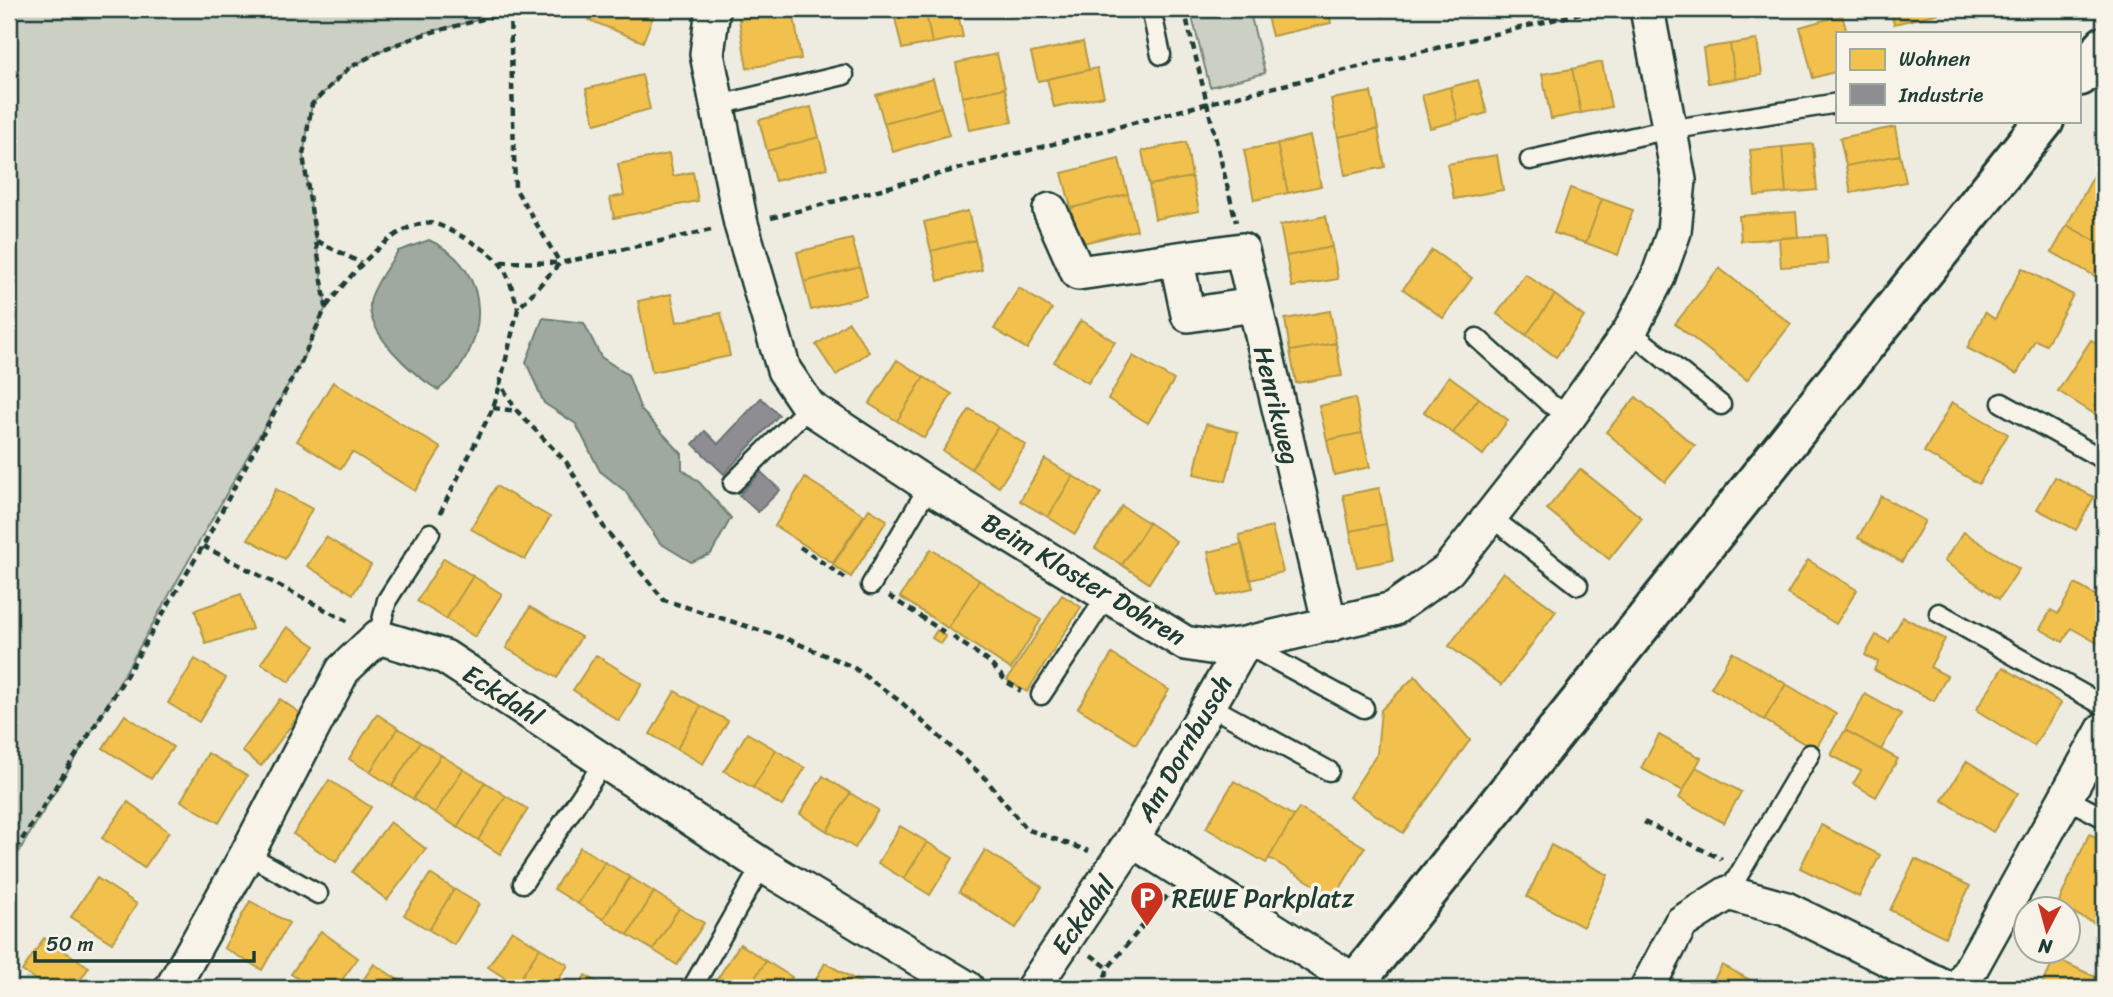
<svg xmlns="http://www.w3.org/2000/svg" width="2113" height="997" font-family="Sriracha,sans-serif">
<style>
.green{fill:#cccfc4;stroke:#76867c;stroke-width:2}
.water{fill:#9fa99f;stroke:#6c7e74;stroke-width:2}
.homes{fill:#f2c14e;stroke:#b39946;stroke-width:2}
.industry{fill:#8d8d92;stroke:#6c7576;stroke-width:2}
.lines{fill:none;stroke-linecap:round;stroke-linejoin:round}
.lane-casing{stroke:#1f3d34;stroke-width:23}
.street-casing{stroke:#1f3d34;stroke-width:38}
.secondary-casing{stroke:#1f3d34;stroke-width:44}
.path{stroke:#1f3d34;stroke-width:4.5;stroke-dasharray:7 5;stroke-linecap:butt}
.lane{stroke:#f7f3e8;stroke-width:18}
.street{stroke:#f7f3e8;stroke-width:33}
.secondary{stroke:#f7f3e8;stroke-width:38}
.labels{text-anchor:middle;stroke-width:7;stroke-linejoin:round;paint-order:stroke}
.street-label{font-size:26px;fill:#1f3d34;stroke:#f7f3e8}
.poi-label{font-size:26px;fill:#1f3d34;stroke:#f7f3e8;text-anchor:start}
</style>
<rect width="100%" height="100%" fill="#eeece1"/>
<filter id="ink" filterUnits="userSpaceOnUse"><feTurbulence type="fractalNoise" baseFrequency=".0143" numOctaves="2"/><feDisplacementMap in="SourceGraphic" scale="14" xChannelSelector="R" yChannelSelector="G"/><feConvolveMatrix kernelMatrix="1 2 1 2 8 2 1 2 1" color-interpolation-filters="sRGB"/></filter>
<g filter="url(#ink)">
<path class="green" d="M9 9H512L510 12 425 33 384 49 349 68 312 104 303 155 326 307 301 362 96 724 9 868Z
M1190 9H1249L1265 73 1210 87Z"/>
<path class="water" d="M429 240C496 270 490 350 438 390 414 375 362 331 371 298 376 282 389 265 398 251Z
M543 318 584 323 601 357 628 375 641 410 682 454V469L699 482 731 518 711 554 691 562 660 543 625 491 600 471 576 424 544 403 526 362Z"/>
<path class="homes" d="M593 9H656L643 42 589 20Z
M893 9H925L932 43 902 49Z
M925 9H957L963 37 932 43Z
M1265 9H1328L1331 23 1272 36Z
M1380 9H1409L1382 16Z
M1890 9H1947L1948 11 1894 24Z
M793 10 801 59 747 68 739 19Z
M1842 15 1847 33H1838V71L1813 78 1800 27Z
M1757 40 1762 75 1735 79 1730 44Z
M1083 42 1089 70 1038 81 1031 53Z
M1730 44 1735 79 1708 83 1703 48Z
M997 54 1005 88 962 97 956 63Z
M1602 62 1611 107 1581 113 1572 69Z
M1097 68 1104 96 1054 107 1047 79Z
M1572 69 1581 113 1551 119 1542 74Z
M642 75 650 109 595 124 586 89Z
M933 79 941 107 884 123 876 95Z
M1478 80 1487 113 1458 121 1450 87Z
M1450 87 1458 121 1430 128 1422 95Z
M1005 88 1012 122 969 130 962 97Z
M1371 92 1378 129 1338 137 1331 99Z
M811 107 819 137 767 151 759 120Z
M941 107 949 135 893 152 884 123Z
M1895 127 1900 155 1846 166 1840 138Z
M1378 129 1385 167 1345 175 1338 137Z
M1310 136 1321 186 1288 193 1277 144Z
M819 137 827 168 775 181 767 151Z
M1186 142 1192 177 1149 185 1142 151Z
M1277 144 1288 193 1254 200 1244 150Z
M1813 144 1817 190 1786 193 1782 147Z
M1782 147 1786 193 1755 196 1750 150Z
M669 154 673 176 693 172 698 201 614 218 610 198 624 195 618 164Z
M1497 155 1503 190 1454 199 1447 164Z
M1900 155 1906 182 1851 193 1846 166Z
M2104 157V246L2067 225Z
M1119 159 1128 194 1071 208 1062 173Z
M1192 177 1199 211 1155 219 1149 185Z
M1570 188 1602 199 1586 243 1554 233Z
M1128 194 1137 230 1079 244 1071 208Z
M1602 199 1633 210 1618 255 1586 243Z
M968 211 975 240 931 251 924 222Z
M1796 212 1798 237 1741 241 1739 216Z
M1326 216 1332 247 1286 256 1280 225Z
M2067 225 2104 246V281L2052 252Z
M1826 235 1828 264 1781 267 1779 238Z
M852 239 860 267 804 282 797 252Z
M975 240 982 270 938 281 931 251Z
M1332 247 1338 279 1292 287 1286 256Z
M1432 250 1472 278 1443 318 1403 289Z
M860 267 867 296 811 310 804 282Z
M1719 268 1791 324 1747 380 1675 324Z
M2022 268 2073 295 2046 345 2035 340 2017 374 1967 348 1985 313 1995 319Z
M1525 274 1555 295 1526 335 1497 314Z
M1019 288 1052 309 1027 349 994 329Z
M671 294 677 322 721 313 730 356 652 372 638 301Z
M1555 295 1584 317 1556 357 1526 335Z
M1330 311 1336 343 1290 351 1285 319Z
M1081 320 1115 342 1088 383 1054 362Z
M849 322 869 352 836 375 816 345Z
M2091 340 2104 349V420L2058 391Z
M1336 343 1342 376 1296 383 1290 351Z
M1133 356 1174 380 1148 423 1108 399Z
M897 360 924 377 897 421 869 404Z
M1449 376 1479 398 1453 433 1424 412Z
M924 377 952 394 924 438 897 421Z
M333 382 441 448 415 491 352 452 341 469 297 441Z
M1636 397 1695 446 1665 482 1606 432Z
M1355 398 1362 433 1327 440 1319 406Z
M1479 398 1508 420 1483 455 1453 433Z
M1952 402 2008 434 1979 484 1924 452Z
M970 409 998 427 971 469 943 451Z
M1206 424 1238 432 1226 481 1194 474Z
M998 427 1026 445 999 487 971 469Z
M1362 433 1370 467 1334 475 1327 440Z
M1045 459 1073 476 1048 517 1020 501Z
M1580 469 1642 518 1609 559 1547 509Z
M1073 476 1101 493 1075 534 1048 517Z
M2055 477 2094 497 2076 530 2037 509Z
M805 478 864 515 833 563 775 526Z
M496 486 550 517 525 560 471 529Z
M1379 488 1386 524 1350 531 1343 495Z
M276 489 312 509 285 559 248 539Z
M1881 496 1925 521 1902 562 1858 538Z
M1122 506 1149 523 1122 565 1095 548Z
M869 509 887 520 851 577 833 565Z
M1149 523 1176 541 1149 583 1122 565Z
M1386 524 1393 560 1357 567 1350 531Z
M1272 527 1283 572 1250 580 1239 535Z
M1964 532 2019 569 1999 599 1944 561Z
M326 537 371 565 353 594 307 566Z
M1242 544 1253 588 1218 596 1208 552Z
M931 549 979 580 948 628 900 597Z
M444 558 473 576 446 619 417 601Z
M1808 560 1857 590 1836 624 1787 594Z
M1503 572 1556 611 1502 685 1449 646Z
M473 576 502 594 475 637 446 619Z
M979 580 1041 620 1011 669 948 628Z
M2075 584 2104 600V635L2099 644 2071 628 2063 642 2040 629 2051 610 2058 614Z
M241 594 252 629 206 644 195 610Z
M1062 595 1081 607 1027 692 1007 680Z
M530 607 581 637 557 678 506 648Z
M1903 617 1945 639 1930 667 1947 676 1934 701 1874 670 1878 662 1865 655 1876 635 1889 642Z
M287 627 315 646 289 682 261 663Z
M937 630 946 637 941 644 932 638Z
M1732 652 1786 684 1764 720 1711 688Z
M1112 654 1169 690 1136 744 1078 708Z
M596 655 642 684 619 721 573 690Z
M195 659 226 678 199 722 168 703Z
M2003 667 2061 703 2034 746 1976 710Z
M1415 676 1470 740 1403 833 1349 797 1377 754 1381 710Z
M1786 684 1836 714 1815 750 1764 720Z
M675 691 701 706 677 749 650 734Z
M1865 694 1901 714 1881 750 1845 730Z
M280 699 300 713 261 766 242 751Z
M701 706 728 721 703 764 677 749Z
M377 714 398 728 370 772 349 759Z
M125 715 173 747 151 779 103 748Z
M398 728 420 742 392 786 370 772Z
M1845 730 1898 759 1876 797 1853 784 1861 771 1831 755Z
M747 733 776 750 753 788 724 771Z
M1659 735 1701 758 1683 791 1641 768Z
M420 742 441 755 413 799 392 786Z
M776 750 805 768 782 806 753 788Z
M208 753 247 776 219 823 181 801Z
M441 755 463 769 435 813 413 799Z
M1967 761 2018 793 1993 832 1942 800Z
M1696 767 1741 792 1724 823 1679 798Z
M463 769 485 782 457 827 435 813Z
M823 776 850 793 827 831 800 814Z
M329 780 371 807 336 862 293 834Z
M1234 781 1294 816 1266 863 1206 828Z
M485 782 506 796 478 840 457 827Z
M850 793 878 810 855 848 827 831Z
M506 796 528 809 500 854 478 840Z
M128 802 169 832 144 868 102 838Z
M1299 808 1365 847 1335 897 1269 858Z
M390 822 426 849 387 900 352 872Z
M1821 825 1880 855 1859 897 1800 868Z
M900 826 927 842 904 879 878 863Z
M2089 834 2104 840V927L2057 906Z
M927 842 953 858 930 895 904 879Z
M1551 845 1608 875 1583 927 1527 897Z
M580 847 605 862 578 904 554 889Z
M985 850 1042 887 1016 928 959 892Z
M1915 859 1970 886 1945 937 1890 910Z
M605 862 630 877 603 919 578 904Z
M430 874 454 889 429 930 404 915Z
M630 877 654 892 628 935 603 919Z
M97 878 137 904 112 943 71 917Z
M454 889 479 904 454 945 429 930Z
M654 892 679 908 653 950 628 935Z
M250 901 289 923 262 970 224 948Z
M679 908 704 923 677 965 653 950Z
M512 930 540 948 516 985 488 967Z
M321 931 358 958 336 988H312L291 974Z
M44 938 89 967 75 988H48L22 971Z
M740 944 766 961 748 988H729L716 981Z
M540 948 568 965 553 988H521L516 985Z
M2055 958 2104 981V988H2041Z
M766 961 792 977 785 988H748Z
M825 963 845 974 870 988H811Z
M374 964 403 983 400 988H358Z
M1722 965 1765 988H1709Z
M585 975 608 988H578Z
M1508 979 1524 988H1503Z"/>
<path class="industry" d="M761 398 779 415 724 474 693 444 705 431 718 444Z
M761 472 780 490 758 512 739 495Z"/>
<g class="lines">
<g class="lane-casing">
<path id="lane" d="M1151 9 1161 55
M715 106 844 75
M1530 160 1656 132 1838 103
M1630 331 1721 405
M1477 338 1550 404 1570 415
M2002 403 2104 460
M733 483 809 407
M1491 517 1578 585
M871 585 929 486
M1939 613 2104 706
M378 637 387 600 430 533
M1247 645 1364 708
M1041 695 1107 596
M1208 705 1329 771
M2066 798 2104 818
M247 854 318 894
M523 883 604 762
M1728 893 1810 754
M692 988 762 865"/>
</g>
<g class="street-casing">
<path id="street" d="M713 9 707 54 741 224 784 370 809 407 929 486 1185 643 1216 648 1244 644 1393 609 1448 570 1570 415 1630 331 1658 277 1674 232 1679 180 1647 9
M1050 210 1078 273 1242 250 1330 625
M1177 262 1188 315 1253 305
M1244 644 1132 840 1356 982
M172 988 247 854 343 670 378 637 445 657 762 865 967 988
M1033 988 1132 840
M1647 988 1681 923 1728 893 1786 909 1947 988
M1960 988 2104 729"/>
</g>
<g class="secondary-casing">
<path id="secondary" d="M2080 76 2104 46
M1351 988 2044 121"/>
</g>
<path class="path" d="M1184 9 1236 222
M510 12 515 188 560 263
M771 218 1209 103 1598 9
M711 230 560 263 518 309 500 384 517 411 567 463 605 529 664 600 787 639 853 667 901 702 985 778 1026 829 1089 851
M317 241 361 263
M501 262 559 263
M327 306C346 280 394 221 430 223 441 224 455 233 465 238 505 261 505 265 518 308
M493 408 517 411
M440 513 493 408 500 385
M203 546 351 623
M800 547 849 581
M889 596 944 632
M953 637 988 661 1007 682 1021 691
M1644 822 1722 859
M9 860 120 686 203 546 301 362 326 307 303 155 312 104 349 68 384 49 425 34 510 12 512 9
M1091 955 1108 968 1167 896
M1101 988 1108 968"/>
<use href="#lane" class="lane"/>
<use href="#street" class="street"/>
<use href="#secondary" class="secondary"/>
</g>
</g>
<defs>
<g id="parking-pin" transform="scale(1.75)"><path d="M0 17L-7.5 6A9.5 9.5 0 1 1 7.5 6Z" fill="#c8321e" stroke="#f7f3e8"/><path d="M-3.5-5.5H1a3.5 3.5 0 0 1 0 7H-1V5.5H-3.5ZM-1-3.4V-.6H.8a1.4 1.4 0 0 0 0-2.8Z" fill="#fff"/></g>
</defs>
<g fill-rule="evenodd">
<use href="#parking-pin" x="1147" y="898"/>
</g>
<g class="labels">
<g class="street-label">
<text transform="translate(1277 405) rotate(76)" y="9">Henrikweg</text>
<text transform="translate(1084 579) rotate(31)" y="9">Beim Kloster Dohren</text>
<text transform="translate(503 695) rotate(33)" y="9">Eckdahl</text>
<text transform="translate(1184 748) rotate(-60)" y="9">Am Dornbusch</text>
<text transform="translate(1083 915) rotate(-55)" y="9">Eckdahl</text>
</g>
<g class="poi-label">
<text x="1172" y="907">REWE Parkplatz</text>
</g>
</g>
<rect width="2113" height="997" fill="none" stroke="#f7f3e8" stroke-width="35"/>
<rect x="18" y="18" width="2078" height="962" fill="none" stroke="#1f3d34" stroke-width="2.5" filter="url(#ink)"/>
<rect x="1836" y="32" width="245" height="91" fill="#f7f3e8" stroke="#a1aaa0" stroke-width="2"/>
<rect x="1850" y="49" width="35" height="21" fill="#f2c14e" stroke="#a1aaa0" stroke-width="2"/>
<text x="1899" y="66" font-size="21" fill="#1f3d34">Wohnen</text>
<rect x="1850" y="84" width="35" height="21" fill="#8d8d92" stroke="#a1aaa0" stroke-width="2"/>
<text x="1899" y="102" font-size="21" fill="#1f3d34">Industrie</text>
<g transform="translate(2047 930) rotate(186)"><circle r="33" fill="#f7f3e8" stroke="#a1aaa0" stroke-width="2"/>
<path d="M0-5L12 26L0 18L-12 26Z" fill="#c8321e"/>
<text y="-10" font-size="19" font-weight="bold" text-anchor="middle" fill="#1f3d34">N</text>
</g>
<path d="M35 951v10h219v-10" fill="none" stroke="#1f3d34" stroke-width="3.5"/>
<text x="46" y="951" font-size="21" fill="#1f3d34" stroke="#f7f3e8" stroke-width="5" paint-order="stroke">50 m</text>
</svg>
